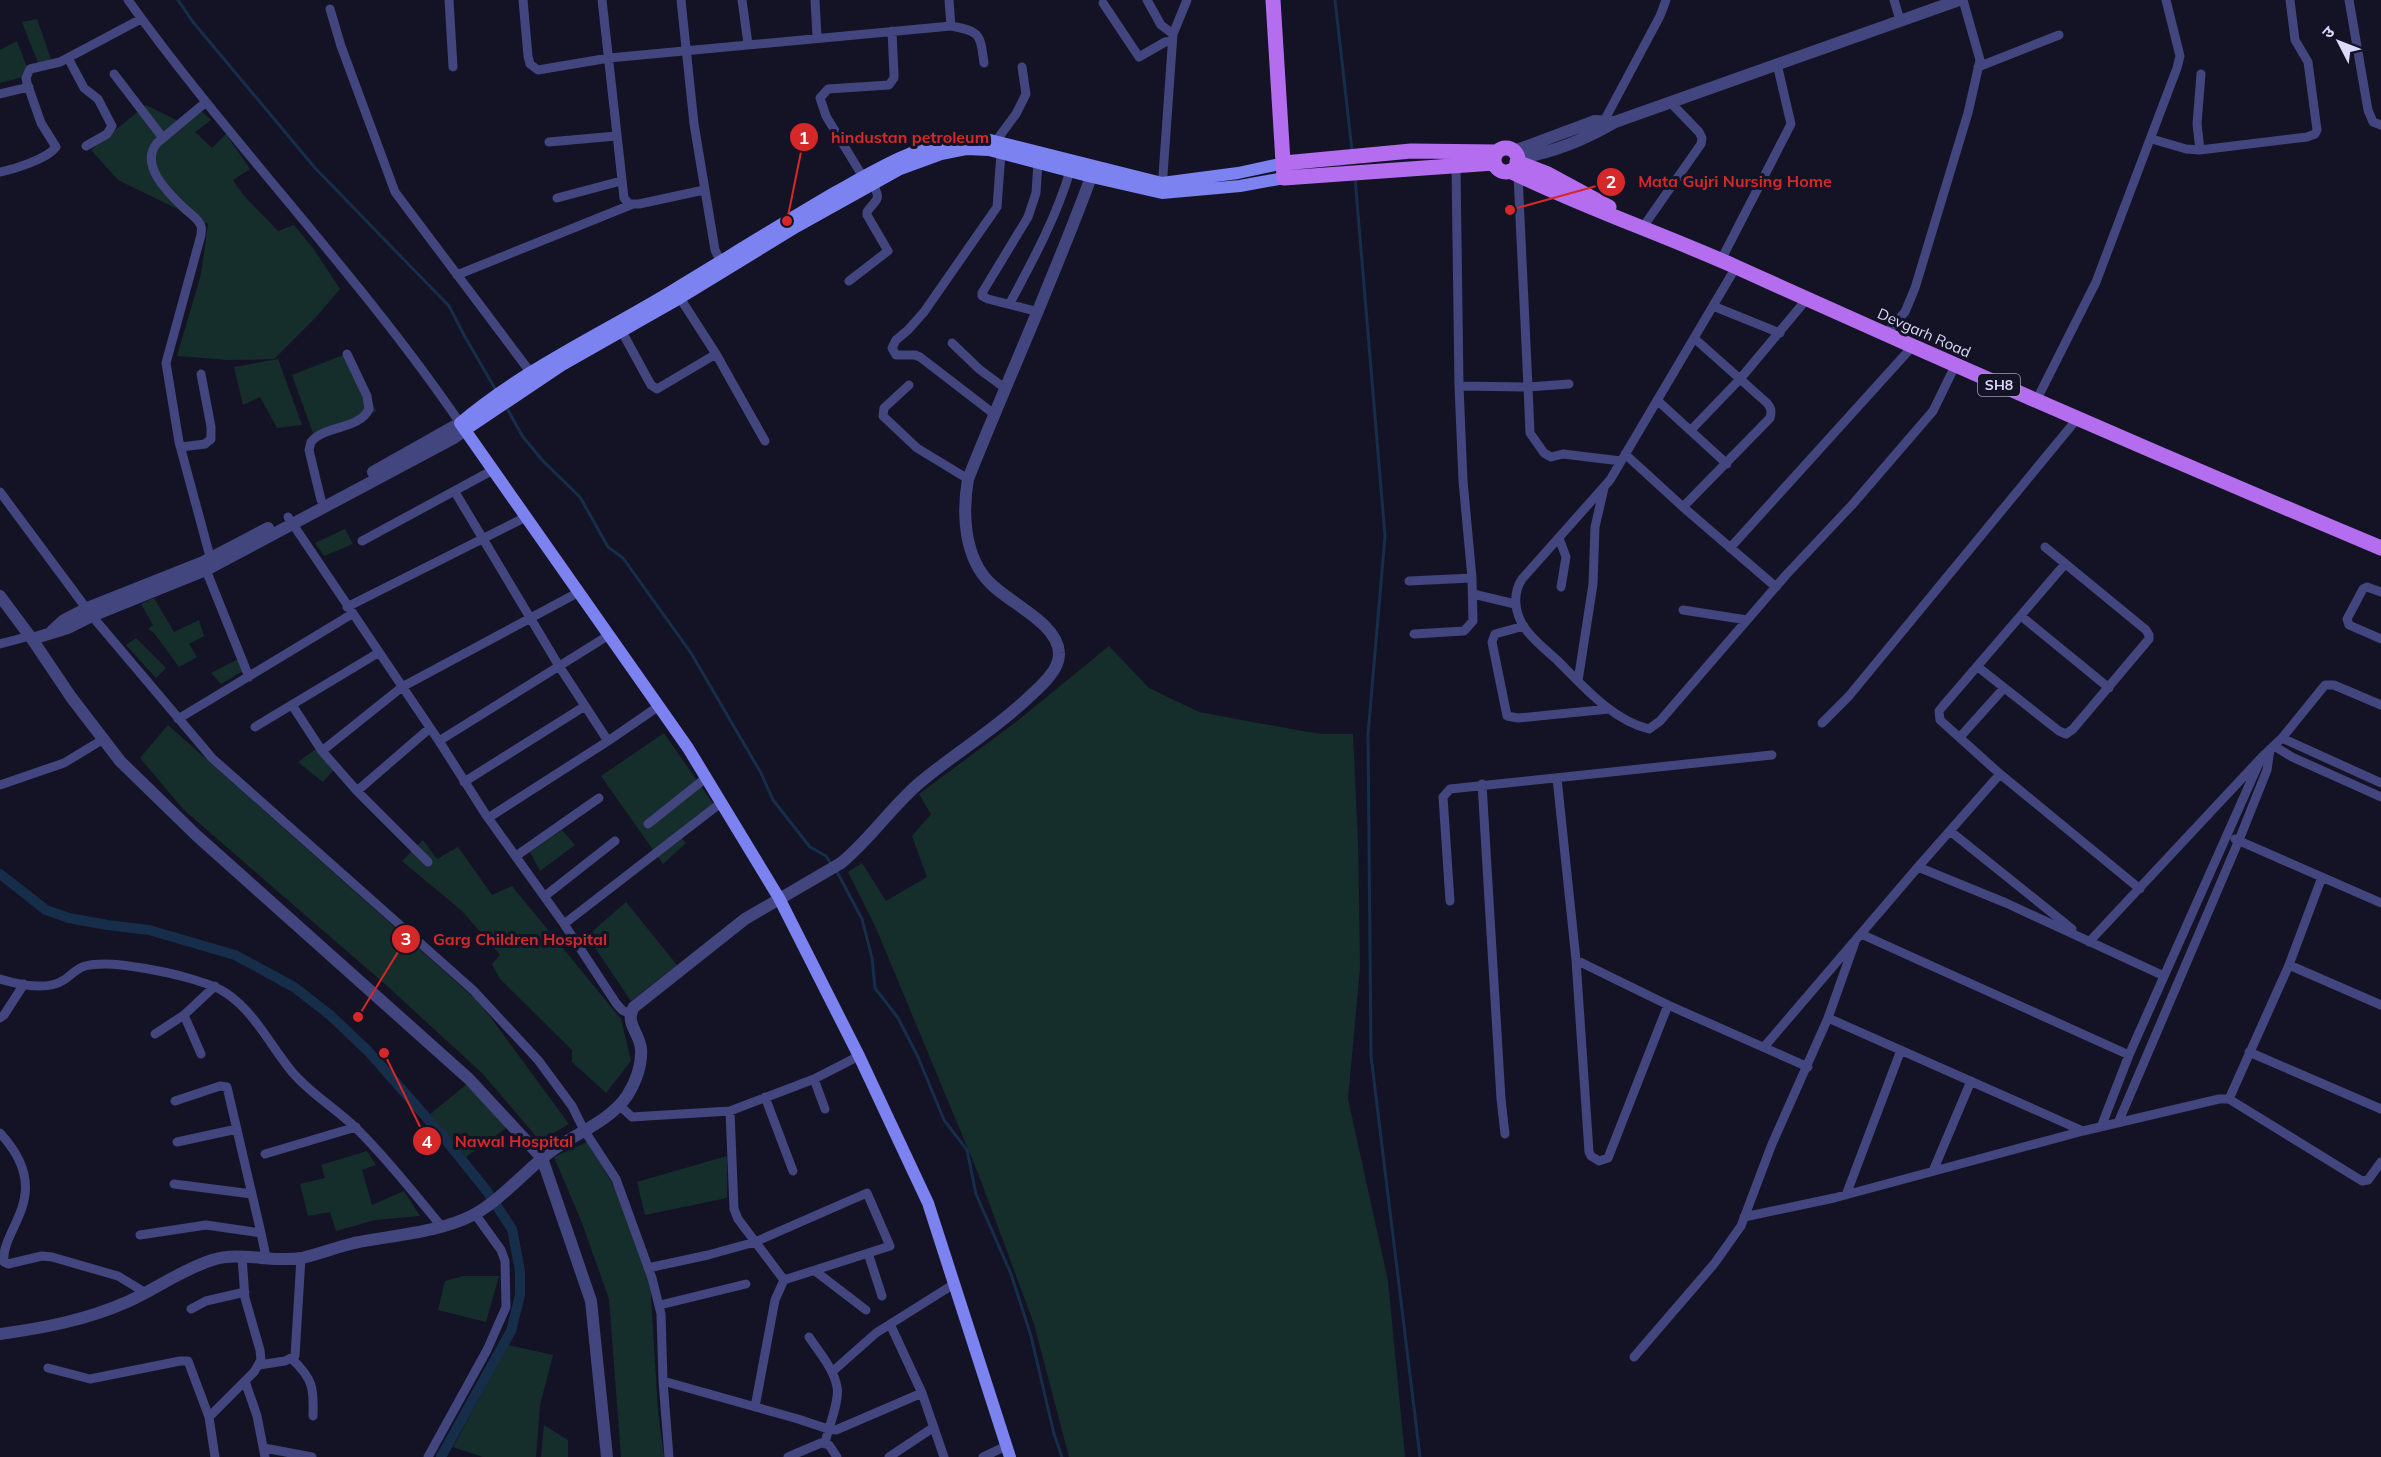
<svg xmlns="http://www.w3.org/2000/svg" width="2381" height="1457" font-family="Mulish,'Noto Sans Devanagari',sans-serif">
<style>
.green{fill:#162e2b}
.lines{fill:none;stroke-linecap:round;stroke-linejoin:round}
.stream{stroke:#162e4a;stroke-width:3}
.canal{stroke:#162e4a;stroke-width:10}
.minor{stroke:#42457e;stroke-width:9}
.tertiary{stroke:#42457e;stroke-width:12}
.secondary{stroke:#7c82f0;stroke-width:12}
.primary{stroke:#b36dee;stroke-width:15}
.labels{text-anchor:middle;stroke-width:6;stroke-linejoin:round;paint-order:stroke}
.shield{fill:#141225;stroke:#9f9ebb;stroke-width:1.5}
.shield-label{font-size:14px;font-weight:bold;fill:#dbdafb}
.street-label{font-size:15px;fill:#dbdafb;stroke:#141225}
.leader{fill:none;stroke:#d62828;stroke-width:2}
.callout-dot{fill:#d62828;stroke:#141225;stroke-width:2}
.mark-label{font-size:18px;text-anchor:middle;font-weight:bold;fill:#fff}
.callout-label{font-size:16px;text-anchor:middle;font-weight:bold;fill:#d62828;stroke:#141225;stroke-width:6;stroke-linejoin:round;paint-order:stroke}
</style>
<rect width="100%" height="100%" fill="#141225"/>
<path class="green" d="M37 19 51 59 38 63 22 22Z
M17 41 30 75 0 83V50Z
M146 105 180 122 199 109 211 120 195 132 212 148 226 134 250 169 233 180C244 199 263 214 278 231L294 225 313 248 340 289 316 317 274 359 228 360 177 356 201 274 208 224 118 180 91 150Z
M351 352 376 411 314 436 292 375Z
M278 359 302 425 277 428 260 397 243 405 234 367Z
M345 529 353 544 324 556 315 543Z
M154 598 174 632 199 620 204 636 189 644 197 657 179 667 154 633 148 629 153 625 141 604Z
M136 638 166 668 156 678 126 645Z
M1109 646 1149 688 1199 712 1302 731 1323 734H1353L1358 841 1360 968 1348 1099 1388 1281 1405 1457H1069L1034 1324 978 1173 876 928 848 872 862 863 886 901 927 877 912 836 931 814 919 794 1016 722Z
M238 659 243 671 221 684 211 673Z
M168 725 480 1003 569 1124 540 1141 482 1073 386 985 184 810 140 758Z
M664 733 714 805 678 835 686 843 663 864 601 776Z
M320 746 338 765 323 782 298 762Z
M562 830 575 845 540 871 530 852Z
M423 840 437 859 458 847 492 895 512 886 621 1019 631 1061 606 1093 572 1062V1050L500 979 492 964 500 955 462 911 402 861Z
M626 902 677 965 631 1001 587 936Z
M472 1080 509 1126 466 1157 430 1114Z
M587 1142 616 1189 650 1280 658 1412 664 1457H621L609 1299 582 1223 554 1157Z
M367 1151 376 1165 362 1170 372 1205 404 1191 420 1216 375 1220 336 1231 330 1212 308 1216 300 1184 325 1178 321 1165Z
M727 1156V1198L645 1215 637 1182Z
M463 1276H499L486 1322 438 1310 445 1281Z
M508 1345 553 1355 540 1405 536 1457H483L453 1447Z
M544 1425 568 1440V1457H541Z"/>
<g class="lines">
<path class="stream" d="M178 0 193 22 316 169 449 306 464 335 497 392
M1335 0 1352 150
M1355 178 1385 536 1368 734 1371 1056 1420 1457
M505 405 523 437 543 461 580 497 608 547 623 558 691 653 761 773 773 800 810 847 826 856 832 865
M836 870 862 919 872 958 875 988 898 1018 918 1057 944 1120 967 1150 976 1194 1011 1274 1031 1336 1054 1434 1062 1457"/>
<path class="canal" d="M0 874 46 910 69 918 107 925 149 930 235 955 294 987 330 1015 368 1051 441 1134 486 1190 512 1229 520 1271V1295L511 1331 441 1457"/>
<path class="minor" d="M128 0C232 145 359 275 460 423
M449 0 453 67
M523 0 528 56 530 64 538 70 609 58 951 26C981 31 980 35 984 63
M602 0 624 198 629 204H639L704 190
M681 0 694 124 715 250 723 267
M742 0 748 44
M815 0 817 37
M949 0 951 26
M1147 0 1161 25 1173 34
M1894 0 1900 20
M2349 0 2368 110 2373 122 2381 125
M1103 3 1139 57 1165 42 1172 41
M330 9 341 46 395 192 531 373
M68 58 84 88 98 99 112 126 107 134 86 146
M1978 67 2059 35
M114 74 163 138
M0 94 29 87
M206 102 157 143C139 165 168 193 185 209 190 214 198 218 201 226 202 229 201 232 201 235L166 363 179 442 212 564
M1604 121 1660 16 1666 0
M2152 139 2186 149 2200 150 2307 137 2315 134 2317 130 2308 62 2295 40 2290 0
M996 141 1016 114 1026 94 1022 67
M549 142 616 136
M2200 150 2197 124 2201 74
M1038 162 1036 193 1028 217 982 293V296L988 299 1039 312
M0 172C15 169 47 159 56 147L41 123 27 83 26 78 30 69 60 62 141 19
M863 177 826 116 820 98 828 89 889 85 894 78V74L892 31
M1162 189 1173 34 1187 0
M557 198 621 181
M1643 227 1701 144 1702 138 1699 132 1670 102
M1721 260 1791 124 1777 64
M1736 267 1610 480 1522 579C1512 594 1515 613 1524 627 1533 640 1546 650 1557 660 1583 686 1612 720 1649 729L1660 721 1786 575 1852 505 1933 411 1955 366
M457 275 633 204
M849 281 888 251 867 215V212C876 198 882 202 873 184
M680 298 716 354 765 441
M1010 303C1033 260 1056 218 1070 171
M1713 306 1780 333
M621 330 651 385 657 389 716 354
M1885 335 1905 312 1915 288 1968 113 1980 60 1963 0
M952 343 979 369 1006 389
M1569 384 1528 387 1530 433 1544 453 1551 457 1563 454 1621 461
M909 385 884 408 883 416 917 448 968 479
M1459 386 1528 387 1518 175
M1657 400 1727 464
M2036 401 2096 282 2177 68 2180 56 2166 0
M994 414 920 357 915 355H896L892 348 896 340 908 330 924 312 997 207 1001 153
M1691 430 1740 379 1806 300
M181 447 205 444 211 439V427L201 374
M1625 454 1683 507 1776 587
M0 492 92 616 212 758 473 990 538 1060 572 1106 584 1130 616 1179 652 1278 661 1314 663 1381 669 1457
M455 492 559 666 608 741
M321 500 309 450 311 442C325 425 359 430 369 409L367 396 347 354
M1683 507 1770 418C1772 411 1771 408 1767 403L1694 338
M288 517 439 741 486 815 564 924 616 1003 622 1010 630 1014
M1559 538 1566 557 1561 587
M362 541 493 470
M1730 548 1912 347
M2065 564 1943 706 1939 711 1940 720 2000 774 2140 889
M206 570 249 677
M1409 581 1472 578
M2381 592 2367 587 2363 589 2347 619 2349 625 2381 639
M1473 594 1515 604
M347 607 526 517
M1683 610 1747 620
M2021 616 2109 688
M1524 626 1495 634 1492 642 1507 716 1518 718 1609 709
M1414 634 1464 631 1473 621 1472 578 1463 481 1459 386 1456 166
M0 644 30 636
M1978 667 2059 731 2066 734 2073 729 2149 639V635L2146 630 2045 547
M1578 681 1593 584 1595 527 1604 488
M292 705 322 751 357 791 428 862
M178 719 352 614
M1822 723 1849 696 2077 419
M255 727 378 653
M1960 737 2004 688
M2282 738 2381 783
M439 741 609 635
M2274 746 2292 757 2381 797
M322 751 402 687 579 592
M1557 778 1576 960 1589 1152 1591 1156 1599 1161 1608 1158 1668 1005
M464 782 585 706
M1482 784 1501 1099 1505 1134
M0 785 64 763 102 740
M357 791 430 728
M488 818 608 741 659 706
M648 824 707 777
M1950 831 2072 929
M2235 839 2381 903
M516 856 599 798
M1918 867 2006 903 2164 976
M545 896 615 841
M1450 901 1443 797 1450 789 1772 755
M564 924 722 802
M1861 934 2129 1055
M2089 942 2262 757 2282 738 2325 685H2334L2381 705
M1576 960 1668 1005 1808 1067
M2289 965 2381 1005
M0 979C17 984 46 991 62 981 70 977 75 969 85 966 104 961 129 966 148 969 167 972 210 982 226 993 255 1012 271 1047 293 1073 312 1095 337 1109 358 1130 388 1160 414 1193 441 1226
M184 1015 201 1054
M0 1018 4 1015 24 984
M1828 1018 2083 1131
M155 1034 184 1015 215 986
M1764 1047 1918 867 2000 774
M2249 1052 2381 1109
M814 1079 825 1109
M765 1097 793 1171
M2229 1099 2289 965 2322 877
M175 1101 220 1086 227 1087 261 1233
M619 1105 632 1117 730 1111 814 1079 859 1056
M730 1111 734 1209 738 1219 784 1280
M2118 1123 2239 840 2267 770 2270 749
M2101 1127 2129 1055 2259 763
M0 1133C57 1195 0 1228 4 1262L8 1264 42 1256 52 1257 118 1276 146 1293
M177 1142 237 1129
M265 1154 356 1127
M1933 1171 1971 1081
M174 1184 252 1194
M1846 1195 1901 1050
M1744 1217 1834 1198 2083 1131 2219 1099H2229L2362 1181 2368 1180 2381 1162
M140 1235 206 1225 261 1233 266 1257
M868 1253 882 1296
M648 1268 708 1255 755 1242 867 1193 890 1246 784 1280 775 1300 755 1407
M815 1271 866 1310
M660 1305 746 1284
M191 1309 206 1301 245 1292
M890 1324 922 1393 944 1457
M809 1337C819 1352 834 1369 837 1387 840 1401 828 1428 825 1443
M1634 1357 1714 1264 1741 1226 1772 1144 1828 1018 1855 942
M292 1359C313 1379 314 1388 313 1416
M259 1365 285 1361 295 1356 301 1258
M48 1368 90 1379 180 1361H188L209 1417 215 1457
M832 1372 876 1333 954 1284
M245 1381 257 1416 265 1457
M663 1381 798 1419 828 1429 836 1430 922 1393
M209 1417 254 1372 261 1360 260 1350 245 1298 242 1257
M264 1448 312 1457
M428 1457 487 1350 506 1307 505 1261 501 1250 475 1214
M788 1457 821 1443 829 1445 837 1457
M889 1457 934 1427
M983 1457 1006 1446"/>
<path class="tertiary" d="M1514 151 1595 121 1613 122
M1518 158C1553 153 1584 140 1615 122L1959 0
M373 472 460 423
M0 596 32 639 71 697 120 761 196 835 469 1079 542 1158 591 1301 607 1457
M52 631 64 620 87 608 203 562 268 528
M32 639 68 628 92 616 206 570 454 438 465 430
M0 1334C44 1328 86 1320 127 1302 156 1289 181 1270 212 1260 241 1251 272 1263 302 1258 320 1254 337 1247 354 1243 393 1235 438 1233 473 1215 501 1200 525 1171 550 1152 574 1134 609 1122 627 1096 635 1083 642 1065 641 1049 640 1033 624 1023 634 1007L745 919 841 863C869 840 890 809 917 785 953 754 995 730 1029 697 1040 687 1060 670 1059 653 1058 623 1009 603 990 583 964 557 962 514 968 479 1009 376 1056 274 1094 169"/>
<path class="secondary" d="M465 430 562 365 680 298 796 227 900 169 941 154 966 149 989 150 1092 177 1162 193 1240 186 1284 178
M1010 1457 928 1203 859 1056 779 898 688 748 460 423C525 368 603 333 675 289 728 257 781 224 834 193 872 172 911 148 954 140 966 138 978 139 990 140L1162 183 1238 173 1284 163"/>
<path class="primary" d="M1273 0 1284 178 1494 163
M1494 160a12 12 0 1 1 24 0a12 12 0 1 1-24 0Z
M1517 162 1548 174 1609 207
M1284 163 1411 151 1497 152
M1510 171C1583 207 1660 233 1734 266 1948 363 2164 457 2381 548"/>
</g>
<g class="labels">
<rect class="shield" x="1978" y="374" width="42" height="22" rx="4.5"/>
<g class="shield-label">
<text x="1999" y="390">SH8</text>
</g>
<g class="street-label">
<text transform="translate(1924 333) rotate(24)" y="5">Devgarh Road</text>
</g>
</g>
<path class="leader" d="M787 221L804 137M1510 210L1611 182M358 1017L406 939M384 1053L427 1141"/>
<g class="callout-dot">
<circle cx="787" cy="221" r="6"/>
<circle cx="1510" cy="210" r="6"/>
<circle cx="358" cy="1017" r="6"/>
<circle cx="384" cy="1053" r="6"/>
<circle cx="804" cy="137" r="15"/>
<circle cx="1611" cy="182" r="15"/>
<circle cx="406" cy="939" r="15"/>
<circle cx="427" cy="1141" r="15"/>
</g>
<g class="mark-label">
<text x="804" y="144">1</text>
<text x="1611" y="188">2</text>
<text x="406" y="945">3</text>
<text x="427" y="1148">4</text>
</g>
<g class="callout-label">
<text x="910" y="143">hindustan petroleum</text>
<text x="1735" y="187">Mata Gujri Nursing Home</text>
<text x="520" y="945">Garg Children Hospital</text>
<text x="514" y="1147">Nawal Hospital</text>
</g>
<g transform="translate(2339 42) rotate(312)" stroke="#141225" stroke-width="4.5" paint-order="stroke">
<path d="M0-4.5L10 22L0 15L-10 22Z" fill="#dbdafb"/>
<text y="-9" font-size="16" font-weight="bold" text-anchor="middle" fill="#dbdafb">उ</text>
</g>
</svg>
